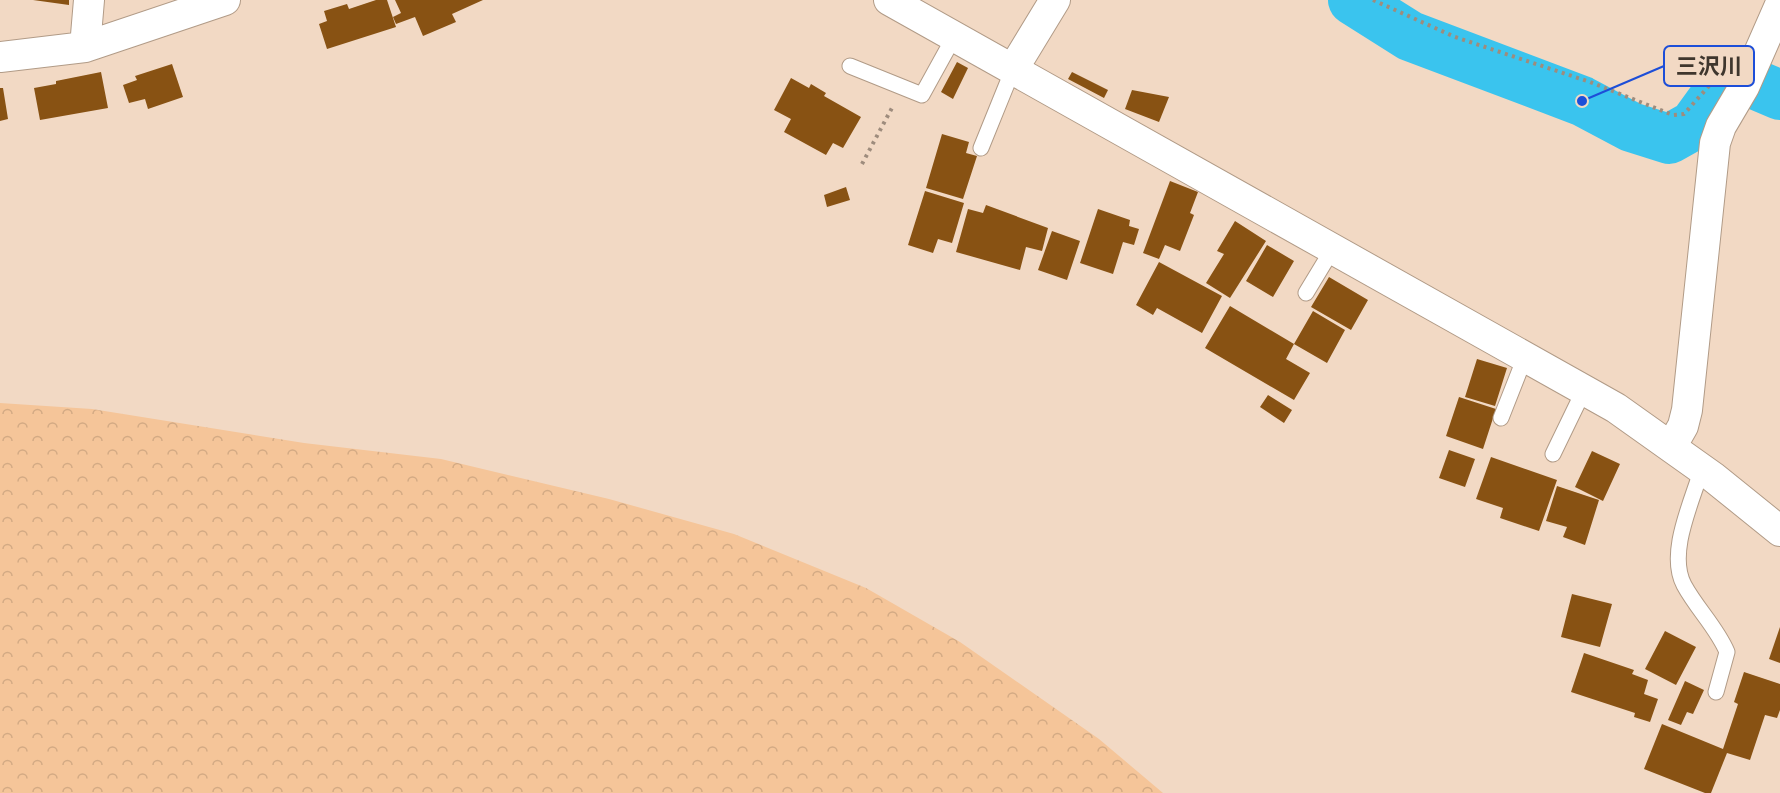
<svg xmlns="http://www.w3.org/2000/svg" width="1780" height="793" font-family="'Noto Sans','Noto Sans JP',sans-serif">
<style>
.forest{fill:url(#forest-crowns)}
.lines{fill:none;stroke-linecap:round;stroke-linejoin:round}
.river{stroke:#3ac4ee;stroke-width:50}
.building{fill:#885213}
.service-casing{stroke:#b19b87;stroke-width:17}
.minor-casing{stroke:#b19b87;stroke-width:32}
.path{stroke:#9e8c7d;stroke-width:4;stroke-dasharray:3 4.5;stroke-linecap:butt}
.service{stroke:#fff;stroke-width:15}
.minor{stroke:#fff;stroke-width:30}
.leader{fill:none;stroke:#1d4ed8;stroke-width:2}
.callout-dot{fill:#1d4ed8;stroke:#f2d9c4;stroke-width:2}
.callout{fill:#f2d9c4;stroke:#1d4ed8;stroke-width:2}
.callout-label{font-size:22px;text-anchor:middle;font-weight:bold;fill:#3f362d}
</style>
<defs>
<pattern id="forest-crowns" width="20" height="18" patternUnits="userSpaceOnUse" patternTransform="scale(1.5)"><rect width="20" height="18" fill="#f5c599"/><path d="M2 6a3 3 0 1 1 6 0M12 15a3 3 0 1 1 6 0" fill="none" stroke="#d3aa84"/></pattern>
</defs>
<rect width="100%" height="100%" fill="#f2d9c4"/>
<path class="forest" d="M0 403 92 409 304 443 441 459 609 499 734 534 866 588 960 642 1099 739 1163 793H0Z"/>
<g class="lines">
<path class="river" d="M1353 0 1410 36 1582 101 1631 127 1669 139 1694 125 1723 85 1740 78 1780 95"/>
</g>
<path class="building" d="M33 0H69V5Z
M376 0H387L396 27 327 49 319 24 327 21 324 11 347 4 349 9Z
M395 0H483L452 14 456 22 423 36 415 17 396 24 393 17 401 13Z
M957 62 968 68 953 99 941 92Z
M172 64 183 97 148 109 145 99 129 103 123 85 137 80 135 76Z
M101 72 108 108 40 120 34 88 56 84V81Z
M1072 72 1108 90 1104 98 1068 79Z
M791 78 809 88 811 84 826 93 824 96 861 117 843 148 833 143 826 155 784 132 791 119 774 110Z
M0 88H3L8 119 0 121Z
M1132 90 1169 97 1159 122 1125 109Z
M942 134 969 142 966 153 977 156 963 199 926 188Z
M1170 181 1198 192 1190 213 1194 215 1180 251 1165 245 1159 259 1143 253Z
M846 187 850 200 827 207 824 195Z
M925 191 964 203 952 243 938 239 933 253 908 245Z
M986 205 1048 228 1042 251 1026 247 1020 270 956 252 968 209 983 213Z
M1098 209 1130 220 1129 226 1139 229 1134 245 1123 242 1113 274 1080 263Z
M1235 221 1266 241 1230 298 1206 283 1224 254 1217 251Z
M1052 231 1080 241 1067 280 1038 270Z
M1267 245 1294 261 1273 297 1246 281Z
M1159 262 1222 296 1202 333 1157 308 1153 315 1136 305Z
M1329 277 1368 300 1351 330 1311 307Z
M1230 306 1294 344 1313 311 1345 330 1327 363 1294 344 1286 359 1310 373 1294 400 1205 348Z
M1477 359 1507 368 1495 406 1465 397Z
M1268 395 1292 410 1284 423 1260 407Z
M1459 397 1496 409 1483 449 1446 436Z
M1449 450 1475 459 1465 487 1439 478Z
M1592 451 1620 464 1603 501 1575 487Z
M1491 457 1557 480 1539 531 1500 518 1503 508 1476 499Z
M1557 486 1599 500 1585 545 1563 537 1567 527 1546 521Z
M1572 594 1612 604 1600 647 1561 637Z
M1780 627V663L1769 659Z
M1665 631 1696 647 1676 685 1645 669Z
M1584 653 1634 670 1632 674 1648 680 1644 694 1658 699 1650 722 1634 717 1635 713 1571 692Z
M1744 672 1780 684V710L1777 718 1765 715 1750 760 1727 753 1711 793H1705L1644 769 1662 724 1723 749 1738 704 1734 702Z
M1685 681 1704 690 1693 714 1687 712 1681 725 1668 720Z"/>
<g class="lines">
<g class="service-casing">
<path id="service" d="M850 66 922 95 954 37
M981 148 1013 69
M1306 293 1332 250
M1501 418 1525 357
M1553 454 1584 390
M1702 468C1692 502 1667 553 1684 585 1697 609 1717 628 1727 652L1716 692"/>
</g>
<g class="minor-casing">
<path id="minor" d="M889 0 1616 408 1713 477 1780 531
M85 47 89 0
M0 57 85 47 225 0
M1013 69 1055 0
M1671 447 1683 426 1687 410 1715 143 1721 126 1744 87 1780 5"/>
</g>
<path class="path" d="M1373 0 1455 37 1590 82 1673 115 1684 114 1709 86
M862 164 893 106"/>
<use href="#service" class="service"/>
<use href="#minor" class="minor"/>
</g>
<path class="leader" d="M1582 101L1664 66"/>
<circle class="callout-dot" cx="1582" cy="101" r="6"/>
<rect class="callout" x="1664" y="46" width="90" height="40" rx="6"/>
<g class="callout-label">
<text x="1709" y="74">三沢川</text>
</g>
</svg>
